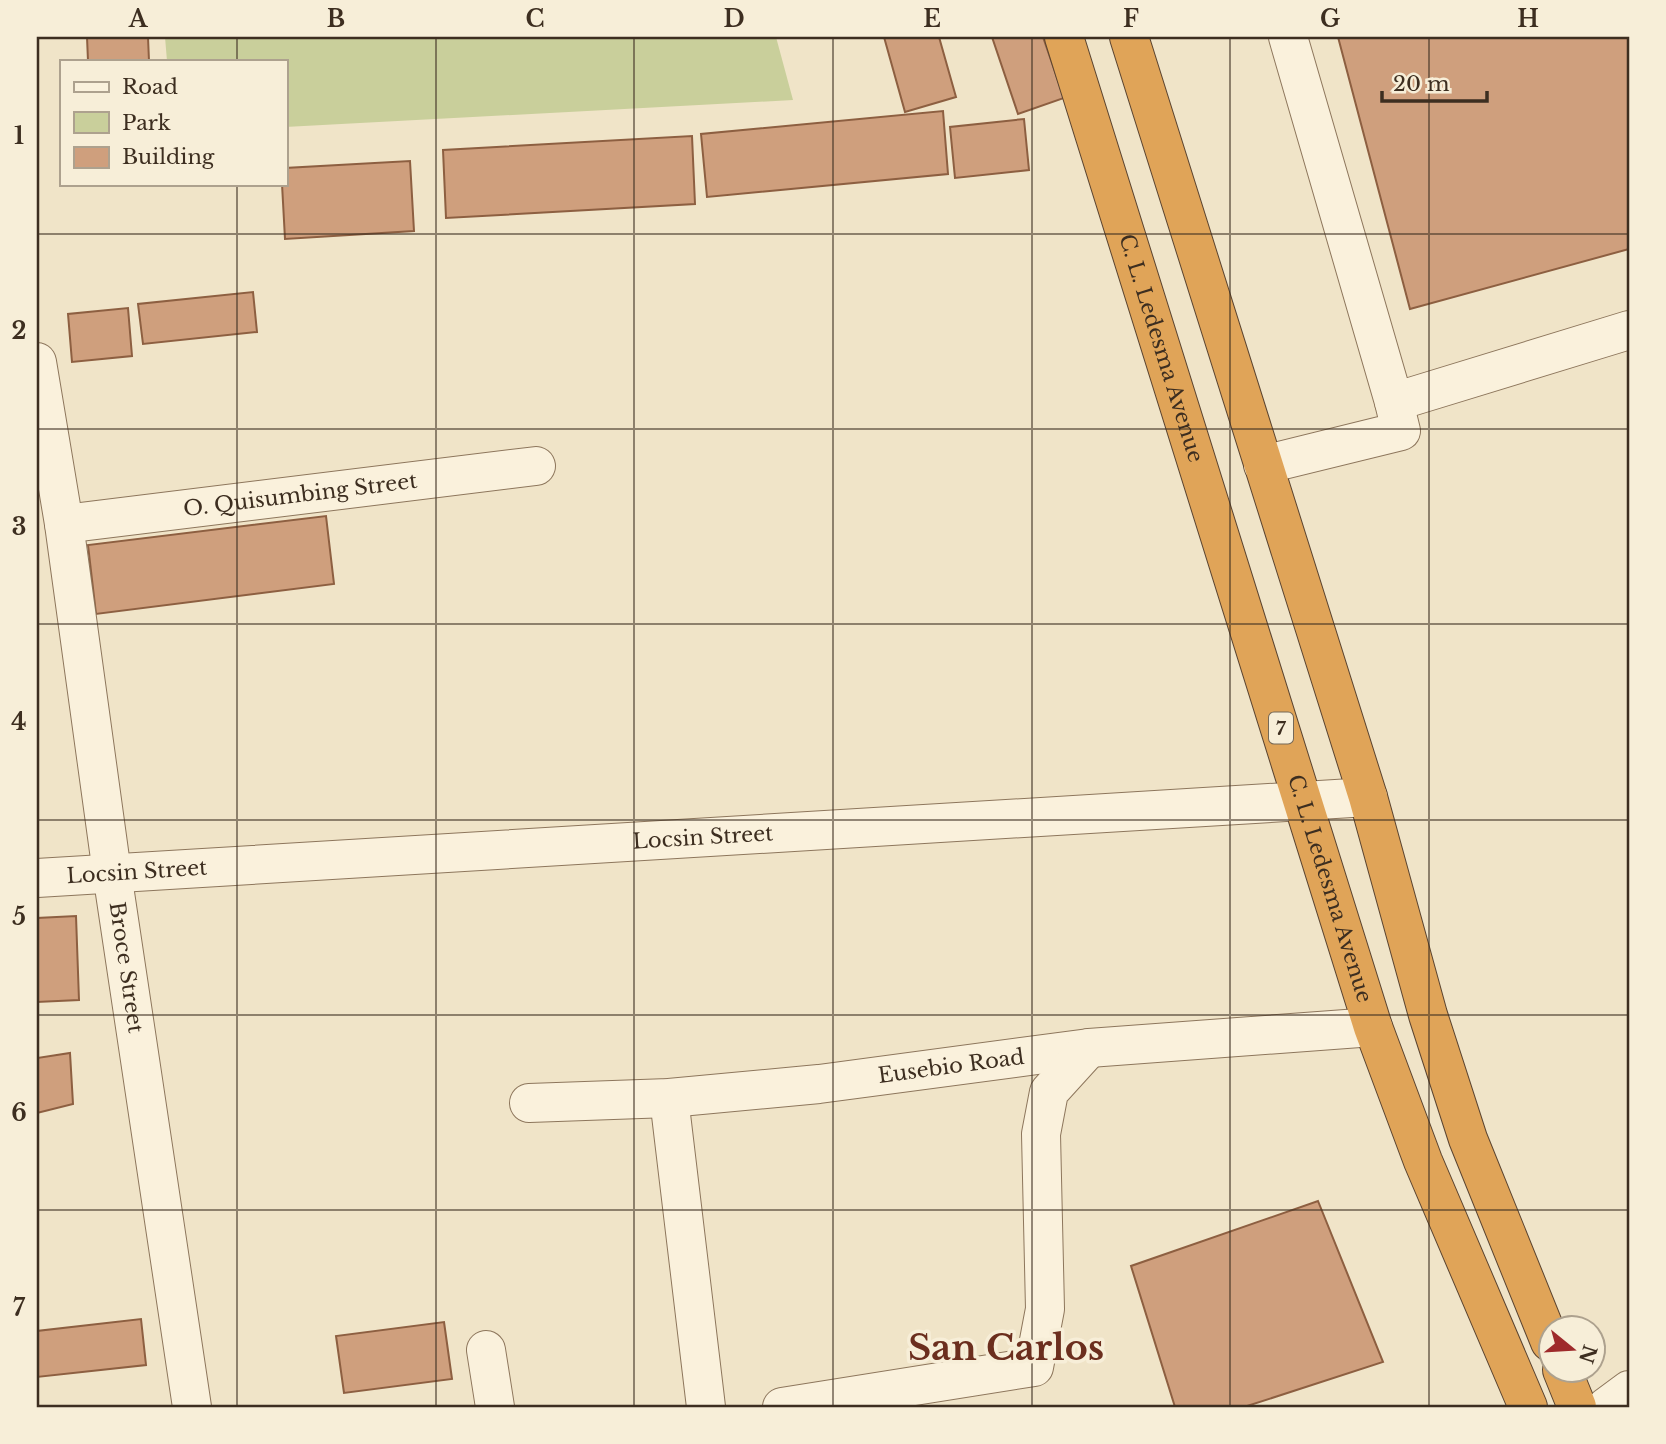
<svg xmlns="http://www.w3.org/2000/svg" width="1666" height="1444" font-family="'Libre Baskerville',serif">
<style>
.green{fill:#c9cf9b}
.building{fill:#cf9f7d;stroke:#8d5f41;stroke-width:2}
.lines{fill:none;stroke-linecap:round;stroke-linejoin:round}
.minor-casing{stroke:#8d765c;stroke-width:40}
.highway-casing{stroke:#5b4430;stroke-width:40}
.minor{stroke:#faf1dc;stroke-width:38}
.highway{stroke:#e0a458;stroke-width:38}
.grid{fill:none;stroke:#3d2e20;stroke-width:2;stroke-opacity:0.55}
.labels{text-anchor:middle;stroke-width:7;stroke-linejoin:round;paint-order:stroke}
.shield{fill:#f7eed8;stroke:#756857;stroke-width:2}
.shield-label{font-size:19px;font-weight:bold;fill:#3d2e20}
.street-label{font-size:21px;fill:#3d2e20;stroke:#f7eed8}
.town-label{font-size:35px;font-weight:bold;fill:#6b2e1e;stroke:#f7eed8}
.neatline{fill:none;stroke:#3d2e20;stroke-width:2.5}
.grid-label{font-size:23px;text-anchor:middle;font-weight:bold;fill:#3d2e20}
</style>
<rect width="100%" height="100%" fill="#f0e4c8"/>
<path class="green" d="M165 37H776L793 100 285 127V61H167Z"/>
<path class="building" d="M87 37H148L149 61H88Z
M884 37H939L956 97 905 112Z
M992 37H1043L1064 98 1018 114Z
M1338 37H1629V249L1410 309Z
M943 111 948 174 707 197 701 134Z
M1024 119 1029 170 955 178 950 127Z
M692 136 695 204 446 218 443 150Z
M410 161 414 231 285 239 282 184H285V168Z
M253 292 257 332 143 344 138 304Z
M128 308 132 356 72 362 68 314Z
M326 516 334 584 96 614 88 545Z
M76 916 79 1000 37 1002V918Z
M70 1053 73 1104 37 1113V1058Z
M1318 1201 1383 1362 1244 1407H1175L1131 1266Z
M141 1319 146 1365 37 1377V1331Z
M444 1322 452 1379 344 1393 336 1336Z"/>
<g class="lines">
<g class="minor-casing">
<g id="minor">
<path d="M1288 37 1394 402 1629 330"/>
<path id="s1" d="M37 362 64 524 112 873 192 1407"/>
<path d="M1263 465 1401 431 1394 402"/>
<path id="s2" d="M64 524 536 466"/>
<path id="s3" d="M37 878 1368 797"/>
<path d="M669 1098 706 1407"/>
<path id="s4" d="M529 1103 669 1098 819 1084 1089 1048 1373 1027"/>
<path d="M486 1350 495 1407"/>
<path d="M782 1407 1034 1367 1045 1309 1041 1134 1049 1092 1089 1048"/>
<path d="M1606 1407 1629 1390"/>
</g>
</g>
<g class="highway-casing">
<g id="highway">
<path id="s5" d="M1064 37 1373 1027 1423 1161 1528 1407"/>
<path d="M1129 37 1368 797 1428 1015 1468 1139 1550 1342"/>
<path d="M1562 1370 1577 1407"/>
</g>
</g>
<use href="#minor" class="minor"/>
<use href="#highway" class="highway"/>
</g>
<path class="grid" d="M237 37V61M436 37V1407M634 37V1407M833 37V1407M1032 37V1407M1230 37V1407M1429 37V1407M237 184V1407M37 234H1629M37 429H1629M37 624H1629M37 820H1629M37 1015H1629M37 1210H1629"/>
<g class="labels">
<rect class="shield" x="1269" y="712.5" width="24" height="31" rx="5"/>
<g class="shield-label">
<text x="1281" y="735">7</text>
</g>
<g class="street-label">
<text dy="7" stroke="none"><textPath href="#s5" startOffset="326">C. L. Ledesma Avenue</textPath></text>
<text dy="7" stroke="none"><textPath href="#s2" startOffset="238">O. Quisumbing Street</textPath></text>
<text dy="7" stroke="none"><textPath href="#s3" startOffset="667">Locsin Street</textPath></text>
<text dy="7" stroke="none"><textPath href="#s3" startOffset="100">Locsin Street</textPath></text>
<text dy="7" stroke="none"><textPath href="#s5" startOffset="892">C. L. Ledesma Avenue</textPath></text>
<text dy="7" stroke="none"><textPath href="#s1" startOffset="612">Broce Street</textPath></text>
<text dy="7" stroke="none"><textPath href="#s4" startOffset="424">Eusebio Road</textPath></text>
</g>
<g class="town-label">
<text x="1006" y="1360">San Carlos</text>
</g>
</g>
<rect width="1666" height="1444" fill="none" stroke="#f7eed8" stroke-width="77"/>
<rect x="60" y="60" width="228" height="126" fill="#f7eed8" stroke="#ada18e" stroke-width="2"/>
<rect x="74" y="82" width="35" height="10" fill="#faf1dc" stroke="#ada18e" stroke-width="2"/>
<text x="122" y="94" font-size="21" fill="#3d2e20">Road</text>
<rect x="74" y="112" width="35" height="21" fill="#c9cf9b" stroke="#ada18e" stroke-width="2"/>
<text x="122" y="130" font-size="21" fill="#3d2e20">Park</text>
<rect x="74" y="147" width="35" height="21" fill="#cf9f7d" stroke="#ada18e" stroke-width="2"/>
<text x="122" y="164" font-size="21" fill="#3d2e20">Building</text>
<g transform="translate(1572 1349) rotate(108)"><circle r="33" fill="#f7eed8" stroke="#ada18e" stroke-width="2"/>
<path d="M0-5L12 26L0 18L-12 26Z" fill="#9e2a2b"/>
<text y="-10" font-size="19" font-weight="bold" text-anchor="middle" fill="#3d2e20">N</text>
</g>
<path d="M1382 91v10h105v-10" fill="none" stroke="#3d2e20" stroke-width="3.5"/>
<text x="1393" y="91" font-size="21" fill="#3d2e20" stroke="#f7eed8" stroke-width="5" paint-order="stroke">20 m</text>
<rect x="38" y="38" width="1590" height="1368" class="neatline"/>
<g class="grid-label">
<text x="138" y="27">A</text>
<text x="336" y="27">B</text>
<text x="535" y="27">C</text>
<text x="734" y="27">D</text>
<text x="932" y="27">E</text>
<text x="1131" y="27">F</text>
<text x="1330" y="27">G</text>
<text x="1528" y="27">H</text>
<text x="19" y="144">1</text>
<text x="19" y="339">2</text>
<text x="19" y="535">3</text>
<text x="19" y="730">4</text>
<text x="19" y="925">5</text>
<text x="19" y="1121">6</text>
<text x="19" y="1316">7</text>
</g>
</svg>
